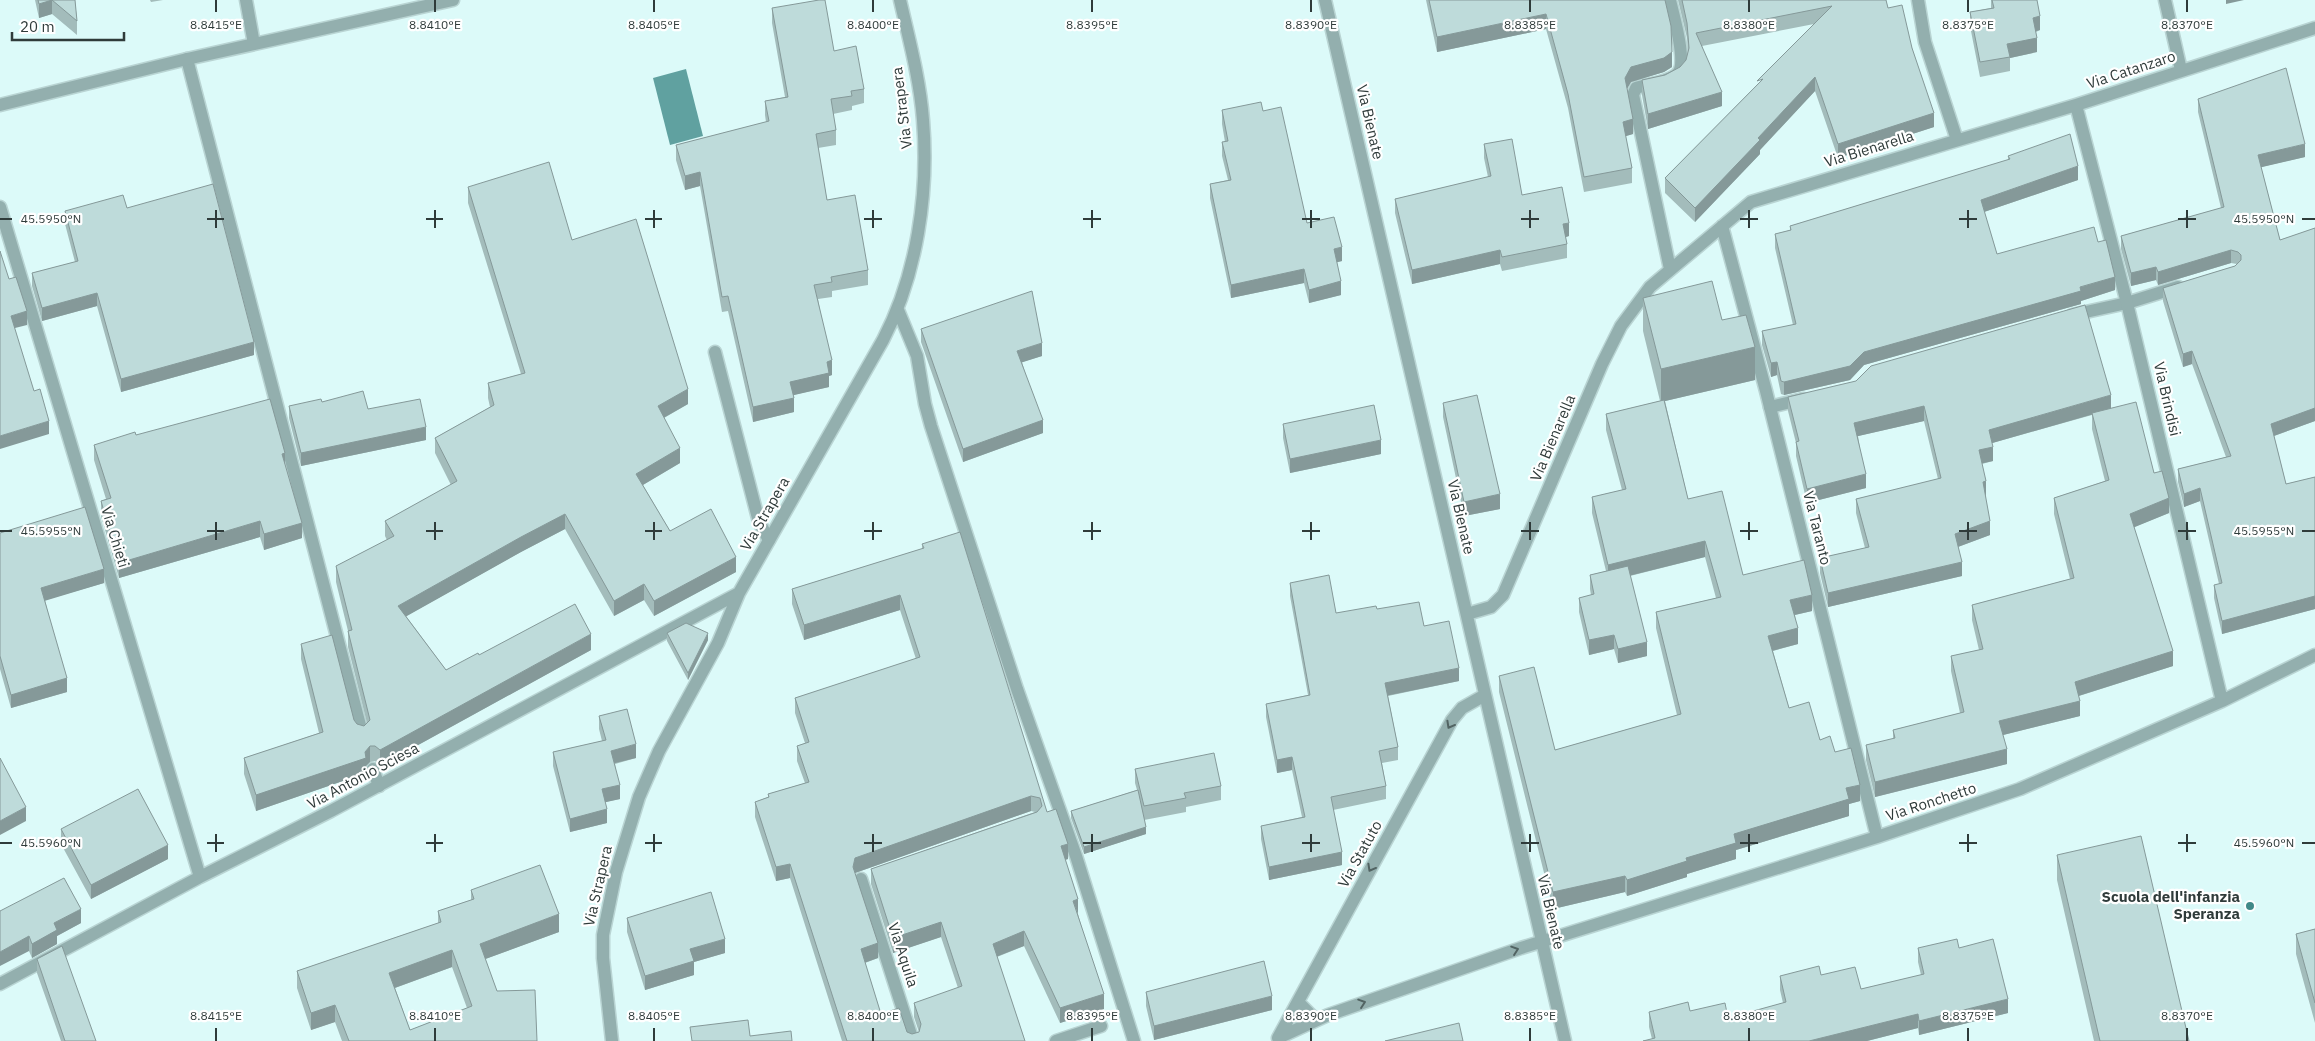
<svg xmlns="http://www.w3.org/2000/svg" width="2315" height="1041" font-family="'IBM Plex Sans',sans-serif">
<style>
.water{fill:#60a1a0}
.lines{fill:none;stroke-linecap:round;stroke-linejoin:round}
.lane-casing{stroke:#b9d4d3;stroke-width:15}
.street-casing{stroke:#b9d4d3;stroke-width:15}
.lane{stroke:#93afae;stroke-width:12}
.street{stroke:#93afae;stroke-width:12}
.wall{fill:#a3bcbb;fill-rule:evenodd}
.shaded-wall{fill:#859999}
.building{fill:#bedbda;stroke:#859999;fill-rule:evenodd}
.oneway{stroke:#526463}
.ticks{fill:none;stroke:#2f3b3a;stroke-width:2}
.poi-dot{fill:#418988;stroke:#fff;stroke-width:2}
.labels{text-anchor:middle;stroke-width:4.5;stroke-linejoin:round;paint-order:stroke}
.street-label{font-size:15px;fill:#2f3b3a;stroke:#fff}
.poi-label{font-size:15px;font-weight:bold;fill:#2f3b3a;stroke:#fff;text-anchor:end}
.ticks-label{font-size:12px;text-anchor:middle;fill:#2f3b3a;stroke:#fff;stroke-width:4.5;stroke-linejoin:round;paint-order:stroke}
</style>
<rect width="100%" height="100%" fill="#dcfaf9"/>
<path class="water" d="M686 69 703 136 670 145 653 78Z"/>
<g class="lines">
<g class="lane-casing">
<path id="lane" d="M187 59 362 733
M2072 315 2127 303 2178 287
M715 352 759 522 769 540
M1770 407 1803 399
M373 769 379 786
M1056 1041 1101 1026"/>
</g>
<g class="street-casing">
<path id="street" d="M246 0 254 44
M1325 0 1565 1041
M1918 0 1925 42 1957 140
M2165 0 2181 70
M0 105 187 59 453 0
M2076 105 2127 303 2222 701
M0 207 200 877
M1722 226 1766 391 1877 837
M1670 269 1633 95 1636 88C1648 84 1666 83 1676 75 1689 66 1673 14 1670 0
M898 310 917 356 925 404 931 426 1017 689 1076 856 1134 1041
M1467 614 1491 607 1503 595 1602 364 1621 326 1650 287 1751 202 2076 105 2315 28
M861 879 913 1041
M0 984 200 877 331 811 739 593
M1298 1002 1316 1020
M1278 1038 1328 1015 1521 948 1877 837 2020 789 2222 701 2315 655
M1278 1038 1452 720 1462 708 1485 695
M612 1041 603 958V935L616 872 639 797 659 751 718 643 739 593 883 340C917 275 929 193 923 120 920 80 909 39 900 0"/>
</g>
<use href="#lane" class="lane"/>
<use href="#street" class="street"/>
</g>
<path class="wall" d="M35 0H75L77 21V35L52 14 39 18Z
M150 0H163L151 2Z
M1426 0H1665L1672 67 1664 72 1631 82 1627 89 1633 134 1625 136 1632 168V183L1584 192 1568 108 1546 29 1437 52Z
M1678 0H1886L1888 8 1912 48 1934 127 1838 158 1815 91 1760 150V154L1695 222 1665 193V178L1757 85 1814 24 1702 46 1722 106 1648 129 1642 95V80L1665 75 1680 67 1686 60 1688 52 1687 38Z
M1991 0H2037L2040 30 2036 32 2037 52 2010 58V71L1980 77 1970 26V12L1991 8Z
M772 8 834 51 864 89V103L852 106V110L833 114 836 130V145L818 148 827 200 868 270V285L832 291V297L818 299 832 375 829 376V387L793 395 794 412 753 422 728 311 722 312 700 186 685 190 676 160V145L766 122 765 115V101L785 97 772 23Z
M2198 99 2305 157 2261 167 2280 240 2315 228V421L2274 436 2286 484 2315 477V609L2222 634 2214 598V585L2219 584 2200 501 2184 507 2178 482V469L2226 457 2192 364 2183 367 2163 301V288L2235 266 2237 264 2231 263 2158 285 2156 280 2131 286 2121 249V236L2221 208 2198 112Z
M1222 110 1263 111 1307 223 1342 261 1337 262 1341 295 1309 303 1304 283 1231 298 1210 198V184L1228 180 1222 156V142H1225L1222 124Z
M1484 144 1522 195 1569 236 1565 237 1567 244V258L1502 271 1500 264 1412 284 1395 213V199L1488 177 1484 158Z
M2008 156 2078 180 1984 212 1997 254 2098 242 2115 290 2081 301V304L1864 365 1850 380 1784 395 1781 394 1777 375 1771 377 1762 345V331L1793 325 1775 248V234L1790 230V226L2008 160Z
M468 187 572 240 688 404 664 418 680 463 643 485 670 531 736 572 654 616 644 600 614 616 565 529 521 552 406 616 446 670 479 655 591 650 380 766 375 761 370 762 366 766V773L256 811 244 774V758L319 733 301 659V644L357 724 364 726 367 723 348 647V631L336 582V566L387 540 385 536V521L451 485 435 453V438L490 407 488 398V383L521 374 468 203Z
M127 208 254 355 121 392 97 306 42 321 32 286V273L75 262 65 224V211Z
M1643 298 1722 320 1755 380 1665 401 1688 499 1743 575 1812 611 1795 615 1798 644 1773 651 1789 708 1820 740 1835 752 1860 801 1849 804V816L1736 850V859L1687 874V877L1627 896 1625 892 1553 909 1499 692V676L1555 750 1677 715 1656 628V612L1716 598 1705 557 1630 576 1647 656 1618 663 1614 649 1589 655 1579 612V598L1591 595 1590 589V575L1606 571 1592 513V497L1622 490 1606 430V414L1660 401 1643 331Z
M921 329 1042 356 1022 362 1043 433 963 462 921 342Z
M1788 397 2111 409 2154 473 2169 513 2134 527 2173 666 2079 696 2080 716 2003 735 2007 764 1875 797 1866 760V745L1893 739V730L1960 713 1951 671V656L1979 650 1972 620V605L2070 579 2054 514V498L2105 481 2092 429V415L1992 443 1993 461 1982 464 1990 535 1958 547 1962 576 1828 607 1820 573V558L1865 548 1856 513V499L1938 479 1924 421 1858 436 1866 488 1807 503 1796 456V443L1788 411Z
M322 402 368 409 426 440 301 466 289 418V406Z
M1443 403 1500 509 1464 516 1443 417Z
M1283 424 1381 454 1290 473 1283 438Z
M136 435 285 466 302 538 264 550 260 537 119 578 101 516V501L106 499 94 460V445Z
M0 533 104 583 45 600 67 692 11 708 0 669Z
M922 544 1068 859 1065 860 1078 914 1104 1009 1060 1023 1024 946 997 957 1025 1041H842L790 878 776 881 755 817V802L768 797V794L805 783 797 761V746L805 743 795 713V698L916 659 900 610 804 640 792 604V589L922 549ZM1031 811 1035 812 871 869V884L893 953 941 937 958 988 914 1003V1017L919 1032 912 1034 907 1032 881 1014 865 963 878 958 855 873Z
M1290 583 1336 613 1377 609 1424 626 1459 681 1388 696 1398 747V760L1382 763 1386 786V799L1333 810 1342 865 1269 880 1261 839V826L1302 817 1292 770 1277 773 1266 717V704L1308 695 1290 596Z
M667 633 708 640 688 680 667 641Z
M599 716 636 758 615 764 620 799 605 802 607 823 570 832 553 766V752L602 741 599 729Z
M1135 769 1221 786V800L1186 807V812L1144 820 1146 834 1084 854 1071 818V811L1137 790 1135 783Z
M61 829 168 859 91 899 61 844Z
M2057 855 2189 1041H2094L2057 880Z
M471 890 559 932 485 959 497 991 537 1041H342L335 1022 311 1030 297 988V971L438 923V911L471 900ZM452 967 467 1008 410 1030 395 988Z
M0 911 81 923 57 936V944L32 958 29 951Z
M627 918 725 953 694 962V975L645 990 627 932Z
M2315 929V1023L2296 954V934Z
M1918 948H1959L2008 1013 1919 1035 1918 1028 1867 1041H1643L1652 1039 1649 1027V1012L1690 1011 1728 1018 1783 1003 1780 990V976L1821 975 1861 989 1921 975 1918 962Z
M37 959 96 1041H61L37 973Z
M1146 992 1272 1010 1154 1040 1146 1006Z"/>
<path class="shaded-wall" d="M52 0V14L39 18V4Z
M2226 0H2244L2226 4Z
M1546 14V29L1437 52V37Z
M2040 16V30L2033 32V18Z
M2037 38V52L2010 58 2007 44Z
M1672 52V67L1664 72 1631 82 1625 92V78L1631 67Z
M1815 77V91L1760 150V154L1695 222V208L1758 138Z
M1722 92V106L1648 129V114Z
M1934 113V127L1838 158V144Z
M1633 119V134L1623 137V122Z
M2305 144V157L2258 168V155Z
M2078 166V180L1981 213V200Z
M700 172V186L685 190V176Z
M1569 223V236L1563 238V224Z
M1342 247V261L1334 263V249Z
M1500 250V264L1412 284V270Z
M2231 250V263L2158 285V272Z
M2156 267V280L2131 286V273Z
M1304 269V283L1231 298V285Z
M2115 277V290L2081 301V304L1864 365 1850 380 1784 395V382L1864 352Z
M1341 281V295L1309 303V290Z
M97 293V306L42 321V308Z
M27 311V325L11 329V316Z
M254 342V355L121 392V379Z
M1042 343V356L1017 364V351Z
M1755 347V380L1661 402V369Z
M2192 351V364L2183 367V354Z
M832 360V375L829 376V387L790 396V382L827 362Z
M1777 362V375L1771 377V363Z
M688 389V404L658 421V406Z
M2111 395V409L1989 444V430Z
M794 398V412L753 422V407Z
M1924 406V421L1854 437V423Z
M2315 408V421L2271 437V424Z
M1043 420V433L963 462V449Z
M49 421V434L0 449V436Z
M426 427V440L301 466V453Z
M1381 440V454L1290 473V459Z
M1993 447V461L1979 464V450Z
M680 448V463L636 489V474Z
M285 453V469L282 454Z
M1866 474V488L1807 503V489Z
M1986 481V495L1983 496V482Z
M2200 488V501L2184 507V494Z
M1500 494V509L1464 516V502Z
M2169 498V513L2130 529V514Z
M565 514V529L521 552 398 621V606L521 537Z
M260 521V537L119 578V563Z
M1990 521V535L1955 548V534Z
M302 523V538L264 550V534Z
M1705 541V557L1608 581V565Z
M736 557V572L654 616V601Z
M1962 562V576L1828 607V593Z
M104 569V583L41 602V588Z
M644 584V600L614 616V601Z
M900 595V610L804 640V625Z
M1812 595V611L1790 616V600Z
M2315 596V609L2222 634V621Z
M1798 628V644L1768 652V636Z
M708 633V640L688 680V673Z
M591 634V650L380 766V750Z
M1614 635V649L1589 655V640Z
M1647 642V656L1618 663V649Z
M2173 651V666L2075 697V682Z
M1459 668V681L1385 696V683Z
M67 678V692L11 708V695Z
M2080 701V716L1999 736V721Z
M636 744V758L611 764V751Z
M370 746V762L366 766V773L256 811V795L365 752Z
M2007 749V764L1875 797V782Z
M1292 757V770L1277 773V760Z
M620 785V799L602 803V789Z
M1860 785V801L1849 804V816L1736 850V859L1687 874V877L1627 896V880L1686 858 1734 834 1846 788Z
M1031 796V811L855 873 853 867 855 858Z
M26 807V821L0 835V821Z
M607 809V823L570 832V819Z
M1146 827V834L1084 854V847Z
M1068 844V859L1061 861V846Z
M168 845V859L91 899V885Z
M1342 852V865L1269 880V867Z
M790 864V878L776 881V867Z
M1625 876V892L1553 909V892Z
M1078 899V914L1073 901Z
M81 909V923L57 936V944L32 958V944L54 923Z
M559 914V932L480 961V944Z
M941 922V937L893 953V938Z
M1024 931V946L993 958V944Z
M29 936V951L0 966V952Z
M725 939V953L694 962V975L645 990V976L690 949Z
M878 943V958L861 964V949Z
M452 950V967L389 990V973Z
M1104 994V1009L1060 1023V1008Z
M1272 996V1010L1154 1040V1026Z
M2008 999V1013L1919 1035V1021Z
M335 1005V1022L311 1030V1013Z
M1918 1014V1028L1867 1041H1809Z"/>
<path class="building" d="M38 0H75L77 21 52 0 39 4Z
M819 0H825L834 51 856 46 864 89 851 91 852 96 831 99 836 130 816 134 827 200 855 195 868 270 831 277 832 282 814 285 832 360 827 362 829 373 790 382 794 398 753 407 728 296 722 297 700 172 685 176 676 145 769 121 765 101 788 97 772 8Z
M1429 0H1665L1671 26 1672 52 1664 58 1631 67 1625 78 1633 119 1623 122 1632 168 1584 177 1568 94 1546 14 1437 37Z
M1682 0H1886L1888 8 1902 5 1912 48 1934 113 1838 144 1815 77 1758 138 1760 140 1695 208 1665 178 1763 79 1757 81 1832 6 1696 33 1722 92 1648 114 1642 80 1665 75 1680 67 1686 60 1689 48 1687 23Z
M1992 0H2037L2040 16 2033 18 2037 38 2007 44 2010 57 1980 62 1970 12 1994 8Z
M2286 68 2305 144 2258 155 2280 240 2315 228V408L2271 424 2286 484 2315 477V596L2222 621 2214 585 2222 583 2200 488 2184 494 2178 469 2231 456 2192 351 2183 354 2163 288 2235 266 2241 260V255L2238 252 2231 250 2158 272 2156 267 2131 273 2121 236 2224 207 2198 99Z
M1261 102 1263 111 1281 107 1307 223 1334 217 1342 247 1334 249 1341 281 1309 290 1304 269 1231 285 1210 184 1231 180 1222 142 1228 141 1222 110Z
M2070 134 2078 166 1981 200 1997 254 2094 227 2098 242 2106 240 2115 277 2080 287 2081 291 1864 352 1850 366 1784 382 1781 381 1777 362 1771 363 1762 331 1796 324 1775 234 1791 230 1790 226 2010 159 2008 156Z
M1512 139 1522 195 1562 187 1569 223 1563 224 1567 244 1502 257 1500 250 1412 270 1395 199 1491 176 1484 144Z
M549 162 572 240 636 219 688 389 658 406 680 448 636 474 670 531 711 509 736 557 654 601 644 584 614 601 565 514 521 537 398 606 446 670 478 653 479 655 575 604 591 634 380 750 375 746H370L365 752 366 758 256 795 244 758 323 732 301 644 332 635 354 720 357 724 364 726 370 720 348 631 352 630 336 566 394 536 385 521 457 481 435 438 494 405 488 383 525 373 468 187Z
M213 184 254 342 121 379 97 293 42 308 32 273 78 261 65 211 123 195 127 208Z
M0 251 9 279 16 277 27 311 11 316 34 391 40 389 49 421 0 436Z
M1712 281 1722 320 1746 315 1755 347 1661 369 1643 298Z
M1032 291 1042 343 1017 351 1043 420 963 449 921 329Z
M2085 305 2111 395 1989 430 1993 447 1979 450 1986 481 1983 482 1990 521 1955 534 1962 562 1828 593 1820 558 1869 547 1856 499 1941 478 1924 406 1854 423 1866 474 1807 489 1796 442 1799 441 1788 397 1856 381 1871 366Z
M363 391 368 409 420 399 426 427 301 453 289 406 321 399 322 402Z
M1477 395 1500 494 1464 502 1443 403Z
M270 399 285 453 282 454 302 523 264 534 260 521 119 563 101 501 111 498 94 445 135 432 136 435Z
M1664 400 1688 499 1722 491 1743 575 1804 560 1812 595 1790 600 1798 628 1768 636 1789 708 1809 702 1820 740 1830 736 1835 752 1851 748 1860 785 1846 788 1849 799 1734 834 1736 843 1686 858 1687 861 1627 880 1625 876 1553 892 1499 676 1534 667 1555 750 1681 714 1656 612 1721 597 1705 541 1608 565 1592 497 1626 489 1606 414Z
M2136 402 2154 473 2162 471 2169 498 2130 514 2173 651 2075 682 2080 701 1999 721 2007 749 1875 782 1866 745 1895 738 1893 730 1964 712 1951 656 1983 649 1972 605 2074 578 2054 498 2109 480 2092 413Z
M1374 405 1381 440 1290 459 1283 424Z
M85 507 104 569 41 588 67 678 11 695 0 656V533Z
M960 532 1047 812 1056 809 1068 844 1061 846 1078 899 1073 901 1104 994 1060 1008 1024 931 993 944 1025 1041H847L790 864 776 867 755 802 769 797 768 794 809 782 797 746 809 742 795 698 920 657 900 595 804 625 792 589 924 548 922 544ZM1031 796 1040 798 1042 806 1037 812 871 869 893 938 941 922 962 986 914 1003 921 1024 919 1032 912 1034 907 1032 899 1008 881 1014 861 949 878 943 853 867 855 858Z
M1628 566 1647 642 1618 649 1614 635 1589 640 1579 598 1594 594 1590 575Z
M1329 575 1336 613 1376 606 1377 609 1419 602 1424 626 1449 621 1459 668 1385 683 1398 747 1379 751 1386 786 1331 797 1342 852 1269 867 1261 826 1305 817 1292 757 1277 760 1266 704 1310 695 1290 583Z
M686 623 708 633 688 673 667 633Z
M627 709 636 744 611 751 620 785 602 789 607 809 570 819 553 752 606 740 599 716Z
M1214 753 1221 786 1184 793 1186 798 1144 806 1135 769Z
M0 758 26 807 0 821Z
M138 789 168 845 91 885 61 829Z
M1138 790 1146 827 1084 847 1071 811Z
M2141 836 2189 1041H2100L2057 855Z
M540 865 559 914 480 944 497 991 535 990 537 1041H349L335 1005 311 1013 297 971 441 922 438 911 474 899 471 890ZM452 950 472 1006 410 1030 389 973Z
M64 878 81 909 54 923 57 930 32 944 29 936 0 952V911Z
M711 892 725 939 690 949 694 961 645 976 627 918Z
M2315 929V1003L2296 934Z
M1957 939 1959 948 1993 939 2008 999 1919 1021 1918 1014 1809 1041H1643L1655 1038 1649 1012 1688 1002 1690 1011 1725 1003 1728 1018 1786 1002 1780 976 1819 966 1821 975 1855 967 1861 989 1924 974 1918 948Z
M62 946 96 1041H65L37 959Z
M1264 961 1272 996 1154 1026 1146 992Z
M748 1020 750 1036 791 1031 792 1041H692L690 1027Z
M1459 1023 1463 1041H1385Z"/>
<defs><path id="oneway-chevron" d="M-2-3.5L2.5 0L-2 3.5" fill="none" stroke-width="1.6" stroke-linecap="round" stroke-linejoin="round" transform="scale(1.25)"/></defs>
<g class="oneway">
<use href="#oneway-chevron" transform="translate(1450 725) rotate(119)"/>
<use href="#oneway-chevron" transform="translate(1371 868) rotate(119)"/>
<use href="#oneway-chevron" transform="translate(1515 950) rotate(-19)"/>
<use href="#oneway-chevron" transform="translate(1362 1003) rotate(-19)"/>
</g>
<path class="ticks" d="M216 0V12M435 0V12M654 0V12M873 0V12M1092 0V12M1311 0V12M1530 0V12M1749 0V12M1968 0V12M2187 0V12M216 210V228M435 210V228M654 210V228M873 210V228M1092 210V228M1311 210V228M1530 210V228M1749 210V228M1968 210V228M2187 210V228M0 219H12M207 219H224M426 219H443M645 219H662M864 219H882M1083 219H1101M1302 219H1320M1521 219H1539M1740 219H1758M1959 219H1977M2178 219H2196M2302 219H2315M216 522V540M435 522V540M654 522V540M873 522V540M1092 522V540M1311 522V540M1530 522V540M1749 522V540M1968 522V540M2187 522V540M0 531H12M207 531H224M426 531H443M645 531H662M864 531H882M1083 531H1101M1302 531H1320M1521 531H1539M1740 531H1758M1959 531H1977M2178 531H2196M2302 531H2315M216 834V852M435 834V852M654 834V852M873 834V852M1092 834V852M1311 834V852M1530 834V852M1749 834V852M1968 834V852M2187 834V852M0 843H12M207 843H224M426 843H443M645 843H662M864 843H882M1083 843H1101M1302 843H1320M1521 843H1539M1740 843H1758M1959 843H1977M2178 843H2196M2302 843H2315M216 1028V1041M435 1028V1041M654 1028V1041M873 1028V1041M1092 1028V1041M1311 1028V1041M1530 1028V1041M1749 1028V1041M1968 1028V1041M2187 1028V1041"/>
<circle class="poi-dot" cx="2250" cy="906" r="5"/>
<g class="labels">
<g class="street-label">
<text transform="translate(2131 70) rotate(-18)" y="5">Via Catanzaro</text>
<text transform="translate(902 108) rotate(-97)" y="5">Via Strapera</text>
<text transform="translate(1370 122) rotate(77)" y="5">Via Bienate</text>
<text transform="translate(1869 149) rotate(-17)" y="5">Via Bienarella</text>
<text transform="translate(2167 399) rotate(77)" y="5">Via Brindisi</text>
<text transform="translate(1553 438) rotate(-67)" y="5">Via Bienarella</text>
<text transform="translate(765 514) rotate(-60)" y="5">Via Strapera</text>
<text transform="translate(1461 517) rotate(77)" y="5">Via Bienate</text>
<text transform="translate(1817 528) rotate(76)" y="5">Via Taranto</text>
<text transform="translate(115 537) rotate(73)" y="5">Via Chieti</text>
<text transform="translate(363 776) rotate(-28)" y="5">Via Antonio Sciesa</text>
<text transform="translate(1931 802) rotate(-18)" y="5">Via Ronchetto</text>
<text transform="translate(1360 854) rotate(-61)" y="5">Via Statuto</text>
<text transform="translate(598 886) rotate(-77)" y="5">Via Strapera</text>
<text transform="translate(1551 912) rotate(77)" y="5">Via Bienate</text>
<text transform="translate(903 955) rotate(72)" y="5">Via Aquila</text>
</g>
<g class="poi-label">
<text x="2240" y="902">Scuola dell'infanzia<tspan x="2240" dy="17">Speranza</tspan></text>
</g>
</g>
<g class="ticks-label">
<text x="216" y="29">8.8415°E</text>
<text x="435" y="29">8.8410°E</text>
<text x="654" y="29">8.8405°E</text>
<text x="873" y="29">8.8400°E</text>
<text x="1092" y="29">8.8395°E</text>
<text x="1311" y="29">8.8390°E</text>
<text x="1530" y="29">8.8385°E</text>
<text x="1749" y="29">8.8380°E</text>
<text x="1968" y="29">8.8375°E</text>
<text x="2187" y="29">8.8370°E</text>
<text x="2264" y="223">45.5950°N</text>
<text x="51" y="223">45.5950°N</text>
<text x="2264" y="535">45.5955°N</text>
<text x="51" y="535">45.5955°N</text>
<text x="2264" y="847">45.5960°N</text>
<text x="51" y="847">45.5960°N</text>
<text x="216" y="1020">8.8415°E</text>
<text x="435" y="1020">8.8410°E</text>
<text x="654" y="1020">8.8405°E</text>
<text x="873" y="1020">8.8400°E</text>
<text x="1092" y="1020">8.8395°E</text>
<text x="1311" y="1020">8.8390°E</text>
<text x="1530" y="1020">8.8385°E</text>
<text x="1749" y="1020">8.8380°E</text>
<text x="1968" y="1020">8.8375°E</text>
<text x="2187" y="1020">8.8370°E</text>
</g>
<path d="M12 32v8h112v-8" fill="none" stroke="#2f3b3a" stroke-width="2.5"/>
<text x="20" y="32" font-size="15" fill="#2f3b3a" stroke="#ffffff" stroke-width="4" paint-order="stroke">20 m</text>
</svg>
